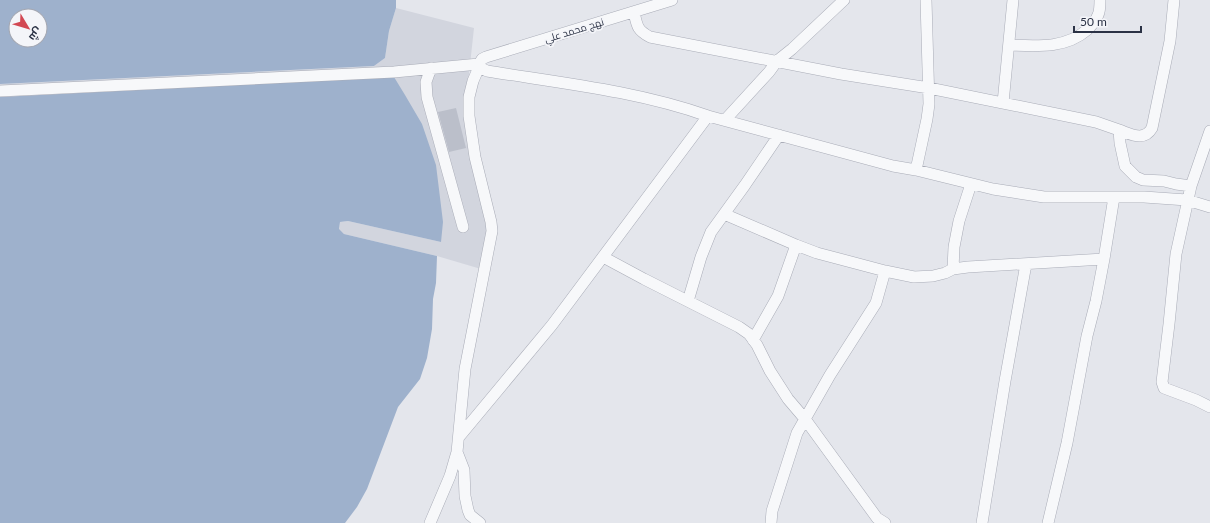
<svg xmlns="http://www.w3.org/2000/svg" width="1210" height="523" font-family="Lato,Cairo,sans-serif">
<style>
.built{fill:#d2d5de}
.water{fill:#9eb1cc;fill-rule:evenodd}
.building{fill:#bbbfca}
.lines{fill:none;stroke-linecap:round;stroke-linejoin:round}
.minor-casing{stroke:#a9acb7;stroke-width:12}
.minor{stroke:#f7f8fa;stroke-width:11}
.labels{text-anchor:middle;stroke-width:3.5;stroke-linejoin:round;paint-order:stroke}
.street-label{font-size:10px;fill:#2b3245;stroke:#f4f5f9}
</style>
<rect width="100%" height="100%" fill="#e4e6ec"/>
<path class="built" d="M396 8 474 28 464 120 490 225 481 269 437 256 344 234 339 230 340 222 348 221 441 242 394 77 0 97V84L374 66 385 58 389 31Z"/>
<path class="water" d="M0 0H396V8L389 31 385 58 374 66 0 84ZM16 16H40V40H16Z
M394 77 405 95 422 124 436 165 443 222 441 242 348 221 340 222 339 229 344 234 437 256 436 283 433 299 432 329 427 358 420 379 398 407 367 489 357 507 345 523H0V97Z"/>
<path class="building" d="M456 108 466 148 449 152 438 112Z"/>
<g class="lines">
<g class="minor-casing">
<path id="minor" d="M634 12C637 26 637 30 650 37L841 74 929 88 1096 122 1119 130 1120 143 1125 166 1136 177 1143 180 1164 181 1176 184 1191 186
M1009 45C1036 46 1065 49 1087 30 1091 26 1096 21 1098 15 1100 11 1100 5 1100 0
M479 64 482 59 486 57 672 0
M479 67 487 71C561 83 637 91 708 116L893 166 916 170 993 189 1044 197H1144L1187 200 1210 207
M431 68 426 82 427 97 463 227
M0 91 394 72 479 64
M1003 103 1013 0
M725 120 769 72 777 61 792 49 844 0
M1119 130C1131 134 1144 142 1152 128L1170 41 1174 0
M1210 131 1191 186 1176 254 1169 324 1162 382 1164 388 1196 400 1210 407
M916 170 927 119 929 104 926 0
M724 214 796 245 817 253 885 271 876 303 830 375 797 433 772 511 771 523
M603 257 644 279 739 327 749 334 757 345 770 371 788 399 805 419 877 518 885 523
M953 269 954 247 959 221 971 184
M885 271 914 277 933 276 945 273 953 269 968 267 1104 259
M688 301 701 257 711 232 745 185 779 135
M753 340 778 296 796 245
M459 437 552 325 708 116
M457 452 464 470 465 496 468 510 470 515 480 523
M430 523 450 476 457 452 465 369 492 231 491 222 475 157 469 116V97L473 81 479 67V64
M982 523 1005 381 1026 264
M1048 523 1067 443 1087 336 1096 301 1104 259 1114 197"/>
</g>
<use href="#minor" class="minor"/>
</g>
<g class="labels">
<g class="street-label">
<text transform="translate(574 30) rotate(-17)" y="4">نهج محمد علي</text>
</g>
</g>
<g transform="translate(28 28) rotate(128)"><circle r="19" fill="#f4f5f9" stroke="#a4a7b1"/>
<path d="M0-3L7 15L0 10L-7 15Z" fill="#d24853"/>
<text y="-6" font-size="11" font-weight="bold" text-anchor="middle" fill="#2b3245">ش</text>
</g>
<path d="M1074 26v6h67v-6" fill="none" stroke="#2b3245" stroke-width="2"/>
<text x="1080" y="26" font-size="12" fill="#2b3245" stroke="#f4f5f9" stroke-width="3" paint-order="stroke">50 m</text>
</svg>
